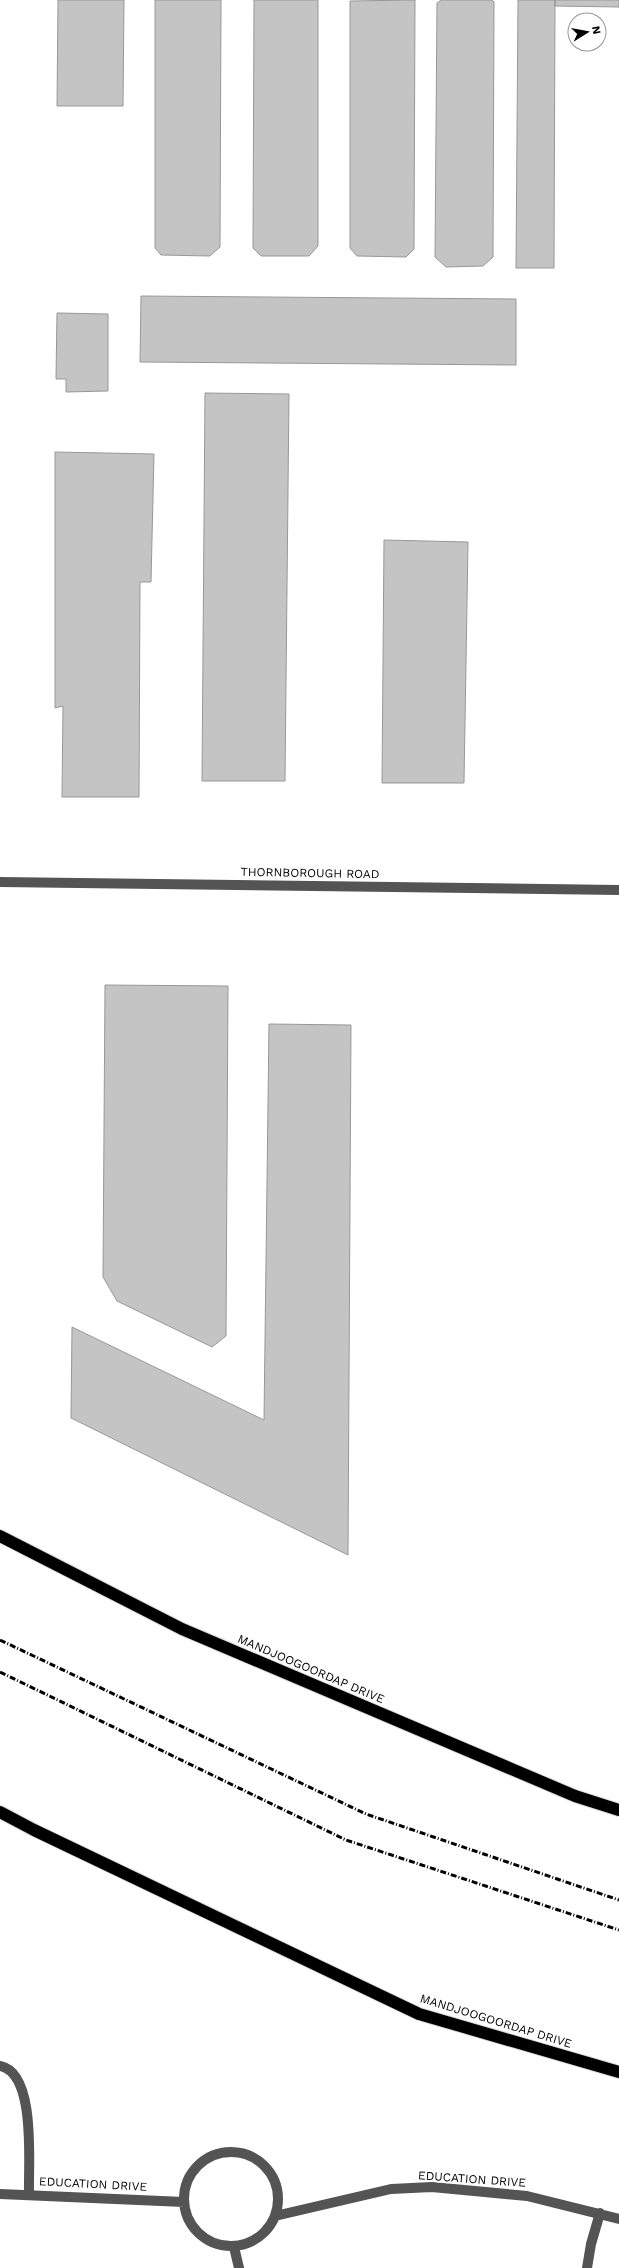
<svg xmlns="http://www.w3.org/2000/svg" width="619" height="2268" font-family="'Work Sans',sans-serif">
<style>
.building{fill:#c4c4c4;stroke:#989898}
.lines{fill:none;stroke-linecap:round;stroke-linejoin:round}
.highway-casing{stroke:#dbdbdb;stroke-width:14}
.minor{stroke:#545454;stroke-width:10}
.highway{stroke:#000;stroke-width:12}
.rail{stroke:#000;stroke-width:3;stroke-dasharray:6 2 1 2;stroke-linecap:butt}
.labels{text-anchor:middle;stroke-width:3.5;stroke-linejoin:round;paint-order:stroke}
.street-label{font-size:12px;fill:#000;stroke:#fff}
</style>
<rect width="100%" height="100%" fill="#fff"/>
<path class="building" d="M58 0H124L123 106H57Z
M155 0H221L220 247 210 256 161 255 155 248Z
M254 0H318V246L309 256H261L253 248Z
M415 0 414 249 406 257 357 256 350 248V1Z
M441 0H492L494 2 493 257 483 266 446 267 435 257 437 3Z
M518 0H555L554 268H516Z
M555 0H619V7L555 6Z
M141 296 516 299V365L140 362Z
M57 313 108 314V391L66 392V379H56Z
M205 393 289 394 285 781H202Z
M55 452 154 454 151 582H140L139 797H62L63 706 55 708Z
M384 540 468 542 464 783H382Z
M105 985 228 986 226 1336 212 1347 117 1301 103 1277Z
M269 1024 351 1025 348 1555 71 1418 72 1327 264 1420Z"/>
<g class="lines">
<g class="highway-casing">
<path id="highway" d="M0 1536 182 1629 575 1796 619 1810
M0 1812 34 1830 419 2014 619 2072"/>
</g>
<path class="minor" d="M0 882 619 890
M0 2066C37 2073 28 2166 29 2195
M184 2199a47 47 0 1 1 94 0a47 47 0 1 1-94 0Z
M0 2194 184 2202
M275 2216 391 2189 432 2187 527 2196 619 2219
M234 2247 239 2268
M587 2268 591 2244 600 2213"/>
<use href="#highway" class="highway"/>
<path class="rail" d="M0 1640 366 1814 619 1900
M0 1672 346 1840 619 1930"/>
</g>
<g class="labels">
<g class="street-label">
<text transform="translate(310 873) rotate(1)" y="4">THORNBOROUGH ROAD</text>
<text transform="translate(311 1669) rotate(23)" y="4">MANDJOOGOORDAP DRIVE</text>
<text transform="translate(496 2021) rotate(17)" y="4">MANDJOOGOORDAP DRIVE</text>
<text transform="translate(472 2179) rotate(4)" y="4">EDUCATION DRIVE</text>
<text transform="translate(93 2184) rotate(3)" y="4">EDUCATION DRIVE</text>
</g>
</g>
<g transform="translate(587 32) rotate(79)"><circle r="19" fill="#ffffff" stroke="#999999"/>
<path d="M0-3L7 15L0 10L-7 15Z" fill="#000000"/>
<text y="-6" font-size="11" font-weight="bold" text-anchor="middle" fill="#000000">N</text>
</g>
</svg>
